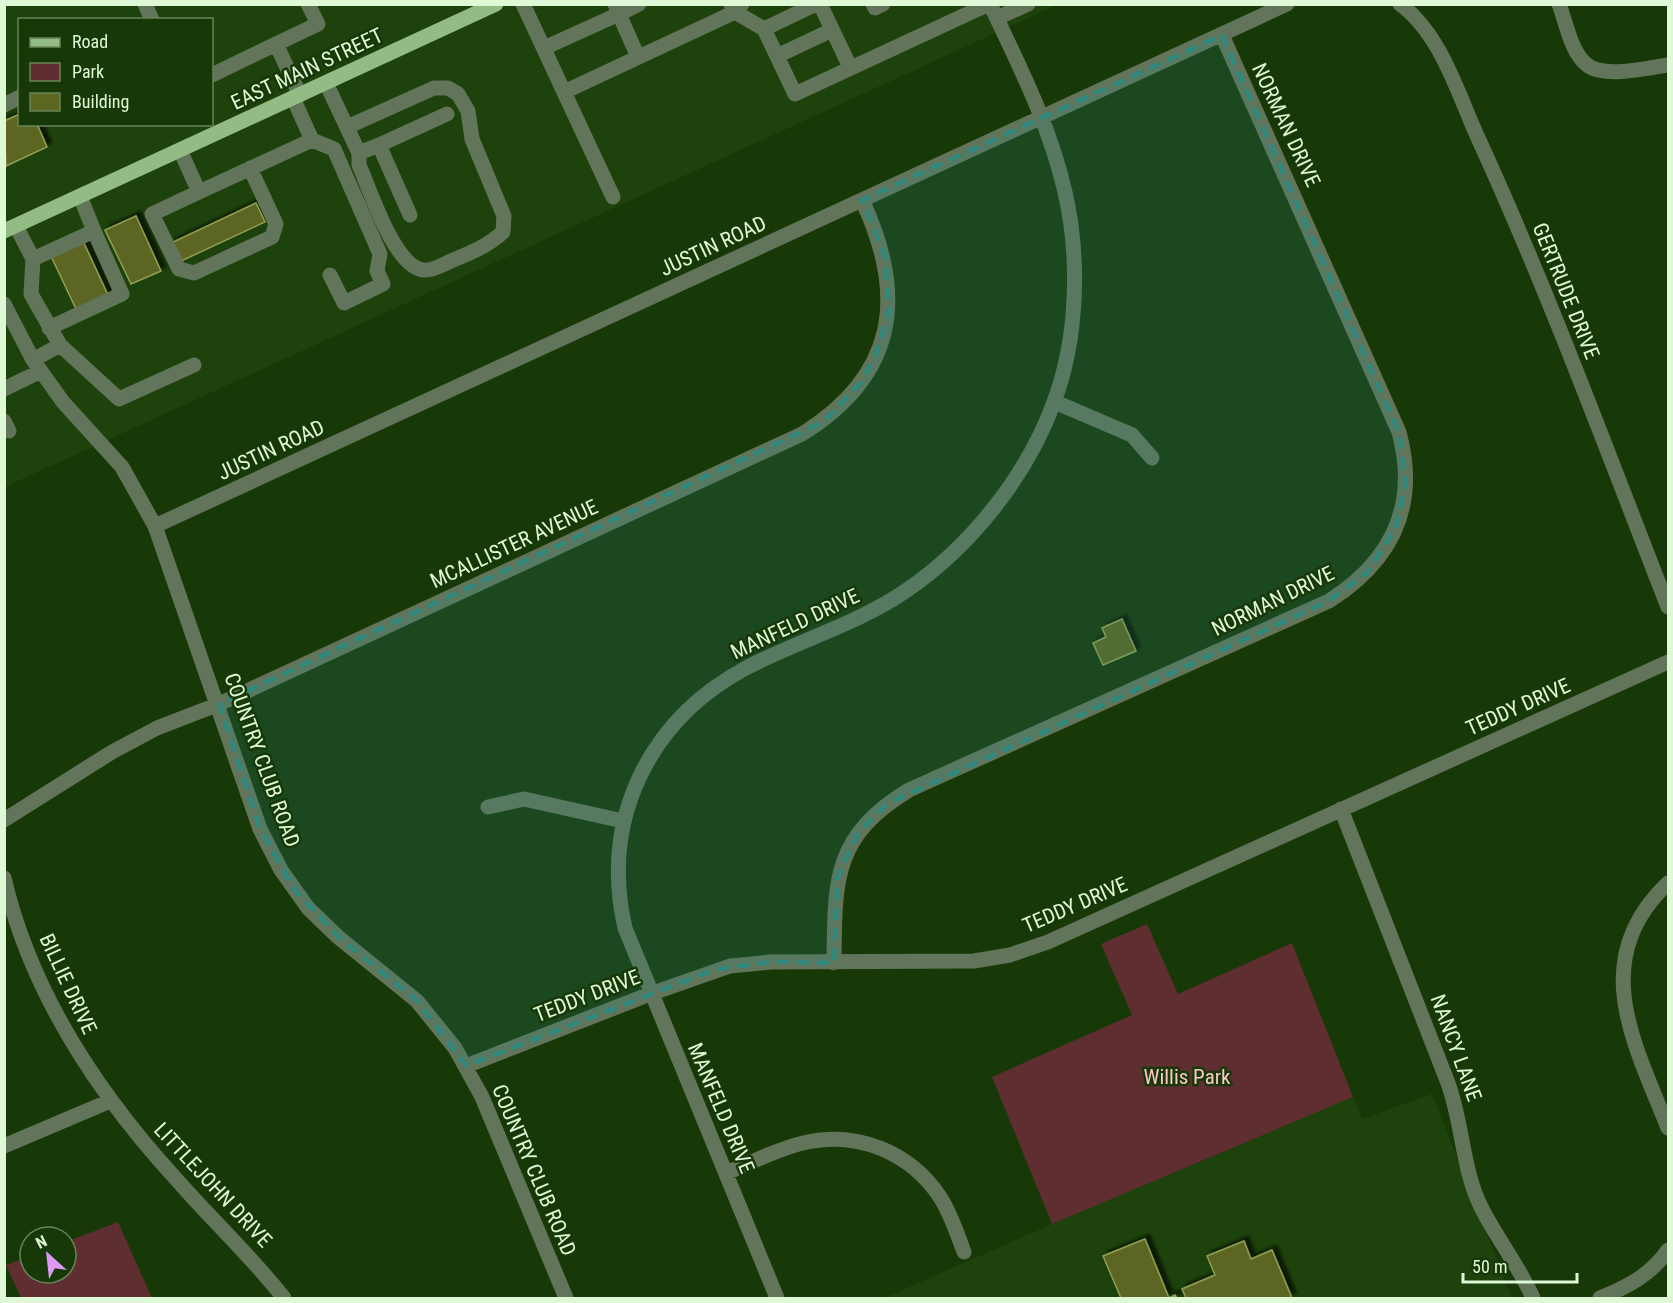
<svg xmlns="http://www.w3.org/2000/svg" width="1673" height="1303" font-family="'Roboto Condensed',sans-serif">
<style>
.built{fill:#1d420b;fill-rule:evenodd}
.green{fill:#5f2e31}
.building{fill:#5b6620;stroke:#919f51;stroke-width:1.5;filter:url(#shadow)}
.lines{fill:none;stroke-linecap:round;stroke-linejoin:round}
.minor{stroke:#62755b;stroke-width:15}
.major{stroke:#93bc84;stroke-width:15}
.marked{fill:#2e8a7e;fill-opacity:0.2;stroke:#2e8a7e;stroke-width:4.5;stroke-dasharray:12 8;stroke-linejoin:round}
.labels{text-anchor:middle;stroke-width:5;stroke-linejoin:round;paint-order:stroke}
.street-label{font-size:21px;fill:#dff9d7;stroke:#173807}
.park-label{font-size:21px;fill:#fbc7c7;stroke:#173807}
</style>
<defs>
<filter id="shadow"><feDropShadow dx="4.5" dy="-4.5" stdDeviation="1.5" flood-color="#0009"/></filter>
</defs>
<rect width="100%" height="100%" fill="#173807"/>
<path class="built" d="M4 5H1057L5 487ZM20 20H212V124H20Z
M1432 1094 1512 1298H884L1052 1224 1353 1097 1362 1119Z"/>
<path class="green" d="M1147 924 1178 994 1292 943 1353 1097 1052 1224 992 1077 1132 1015 1101 944Z
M118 1222 152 1298H21L6 1265 30 1256V1273H66V1242Z"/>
<path class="building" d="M20 114V124H37L47 147 6 166 4 121Z
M256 203 265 222 179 262 171 243Z
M136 216 161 271 131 284 105 230Z
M83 241 108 295 76 309 51 256Z
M1122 619 1136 651 1103 665 1093 643 1106 637 1102 628Z
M1145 1239 1169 1298 1175 1295 1177 1298H1121L1103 1256Z
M1244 1241 1251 1259 1272 1250 1292 1298H1186L1182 1289 1215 1275 1207 1256Z"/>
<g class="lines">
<path class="minor" d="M145 4 152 20
M523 4 564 92 735 12 731 4
M615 4 619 14 639 4
M742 4 735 12 764 29 795 94 989 4
M820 4 850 67
M873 4 875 8 883 4
M1400 4C1442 35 1458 95 1479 140 1549 293 1607 451 1668 607
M1559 4C1566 22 1571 52 1586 64 1602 79 1648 68 1668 65
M997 18 1028 4
M764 29 816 4
M276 44 318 24 308 4
M544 48 619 14 638 57
M777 56 832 30
M212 75 276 44 300 95
M326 83 359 153 379 145 410 215
M564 92 613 197
M4 105 20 97
M347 127 434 88H448L458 94 468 111 472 139 504 216 503 232C488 246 470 253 451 261 444 264 432 271 425 270 395 270 370 189 359 165V153
M312 140 334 149 380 254 377 271 383 284 344 303 330 275
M379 145 447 114
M180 150 199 192 312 140 293 98
M199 192 152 214 179 269 194 273 272 237 276 224 250 168
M16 226 33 259 31 294 60 345 33 360
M33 259 94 231 80 196
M4 304 33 360 63 402 122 467 155 526 260 829 281 870 308 908 338 937 417 1001 455 1048 482 1097 566 1298
M49 328 122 294 94 231
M60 345 119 399 194 365
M4 389 41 371
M1055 402 1132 435 1152 458
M4 421 9 431
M155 526 1287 4
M488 807 524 799 623 821
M1341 809 1448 1083C1463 1124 1462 1170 1482 1209 1498 1240 1519 1266 1533 1298
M4 820 112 752 157 728 219 704 802 434C897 375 907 296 862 200
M4 878C31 993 98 1094 177 1180 212 1220 251 1256 284 1298
M1668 883C1587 960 1634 1042 1668 1128
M834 963C835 881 832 837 909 790L1329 601C1392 561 1419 506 1399 432L1222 35
M466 1066 650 994 730 966 771 962 974 961 1010 955 1048 942 1668 662
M4 1146 110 1101
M726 1173C751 1163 777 1149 803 1143 857 1130 910 1152 940 1197 951 1214 957 1233 964 1252
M777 1298 625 928C600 819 649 720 746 668 799 640 858 624 907 590 971 546 1027 476 1054 402 1078 338 1080 258 1065 192 1050 126 1019 65 990 4
M1600 1298C1627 1287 1651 1275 1668 1250"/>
<path class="major" d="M4 231 496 4"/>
</g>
<path class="marked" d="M1222 35 1399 432 1406 483 1396 528 1368 572 1329 601 887 804 858 834 838 877 834 963 771 962 714 970 466 1066 417 1001 338 937 293 888 260 829 219 704 824 421 860 383 874 359 889 312 885 257 862 200Z"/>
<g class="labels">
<g class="street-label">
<text transform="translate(307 69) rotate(-25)" y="7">EAST MAIN STREET</text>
<text transform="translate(1286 125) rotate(65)" y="7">NORMAN DRIVE</text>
<text transform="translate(713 246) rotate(-25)" y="7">JUSTIN ROAD</text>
<text transform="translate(1566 291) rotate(68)" y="7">GERTRUDE DRIVE</text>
<text transform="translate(271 450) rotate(-25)" y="7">JUSTIN ROAD</text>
<text transform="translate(514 544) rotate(-25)" y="7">MCALLISTER AVENUE</text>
<text transform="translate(1273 601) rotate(-26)" y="7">NORMAN DRIVE</text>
<text transform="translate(795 624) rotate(-25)" y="7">MANFELD DRIVE</text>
<text transform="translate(1518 707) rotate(-24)" y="7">TEDDY DRIVE</text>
<text transform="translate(262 760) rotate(70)" y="7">COUNTRY CLUB ROAD</text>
<text transform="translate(1075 905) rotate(-23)" y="7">TEDDY DRIVE</text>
<text transform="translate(68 984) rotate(65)" y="7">BILLIE DRIVE</text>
<text transform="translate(587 996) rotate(-21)" y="7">TEDDY DRIVE</text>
<text transform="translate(1456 1048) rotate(70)" y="7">NANCY LANE</text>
<text transform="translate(721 1108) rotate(67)" y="7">MANFELD DRIVE</text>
<text transform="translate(534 1170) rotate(67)" y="7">COUNTRY CLUB ROAD</text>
<text transform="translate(213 1185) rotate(47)" y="7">LITTLEJOHN DRIVE</text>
</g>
<g class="park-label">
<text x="1187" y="1084">Willis Park</text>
</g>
</g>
<rect width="1673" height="1303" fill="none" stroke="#dff9d7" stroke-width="12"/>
<rect x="18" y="18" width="195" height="108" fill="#173807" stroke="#67855a" stroke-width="1.5"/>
<rect x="30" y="38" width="30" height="9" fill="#93bc84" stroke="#67855a" stroke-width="1.5"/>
<text x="72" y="48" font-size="18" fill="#dff9d7">Road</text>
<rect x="30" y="63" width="30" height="18" fill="#5f2e31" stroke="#67855a" stroke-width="1.5"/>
<text x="72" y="78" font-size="18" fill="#dff9d7">Park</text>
<rect x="30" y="93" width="30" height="18" fill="#5b6620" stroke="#67855a" stroke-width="1.5"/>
<text x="72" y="108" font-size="18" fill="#dff9d7">Building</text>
<g transform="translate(48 1255) rotate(333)"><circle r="28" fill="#173807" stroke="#67855a" stroke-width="1.5"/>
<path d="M0-4.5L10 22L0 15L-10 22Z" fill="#dd99f3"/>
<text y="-9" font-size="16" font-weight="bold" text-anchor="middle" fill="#dff9d7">N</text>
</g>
<path d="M1463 1273v9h114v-9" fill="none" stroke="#dff9d7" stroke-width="3"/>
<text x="1472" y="1273" font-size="18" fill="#dff9d7" stroke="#173807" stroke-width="4.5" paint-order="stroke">50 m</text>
</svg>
